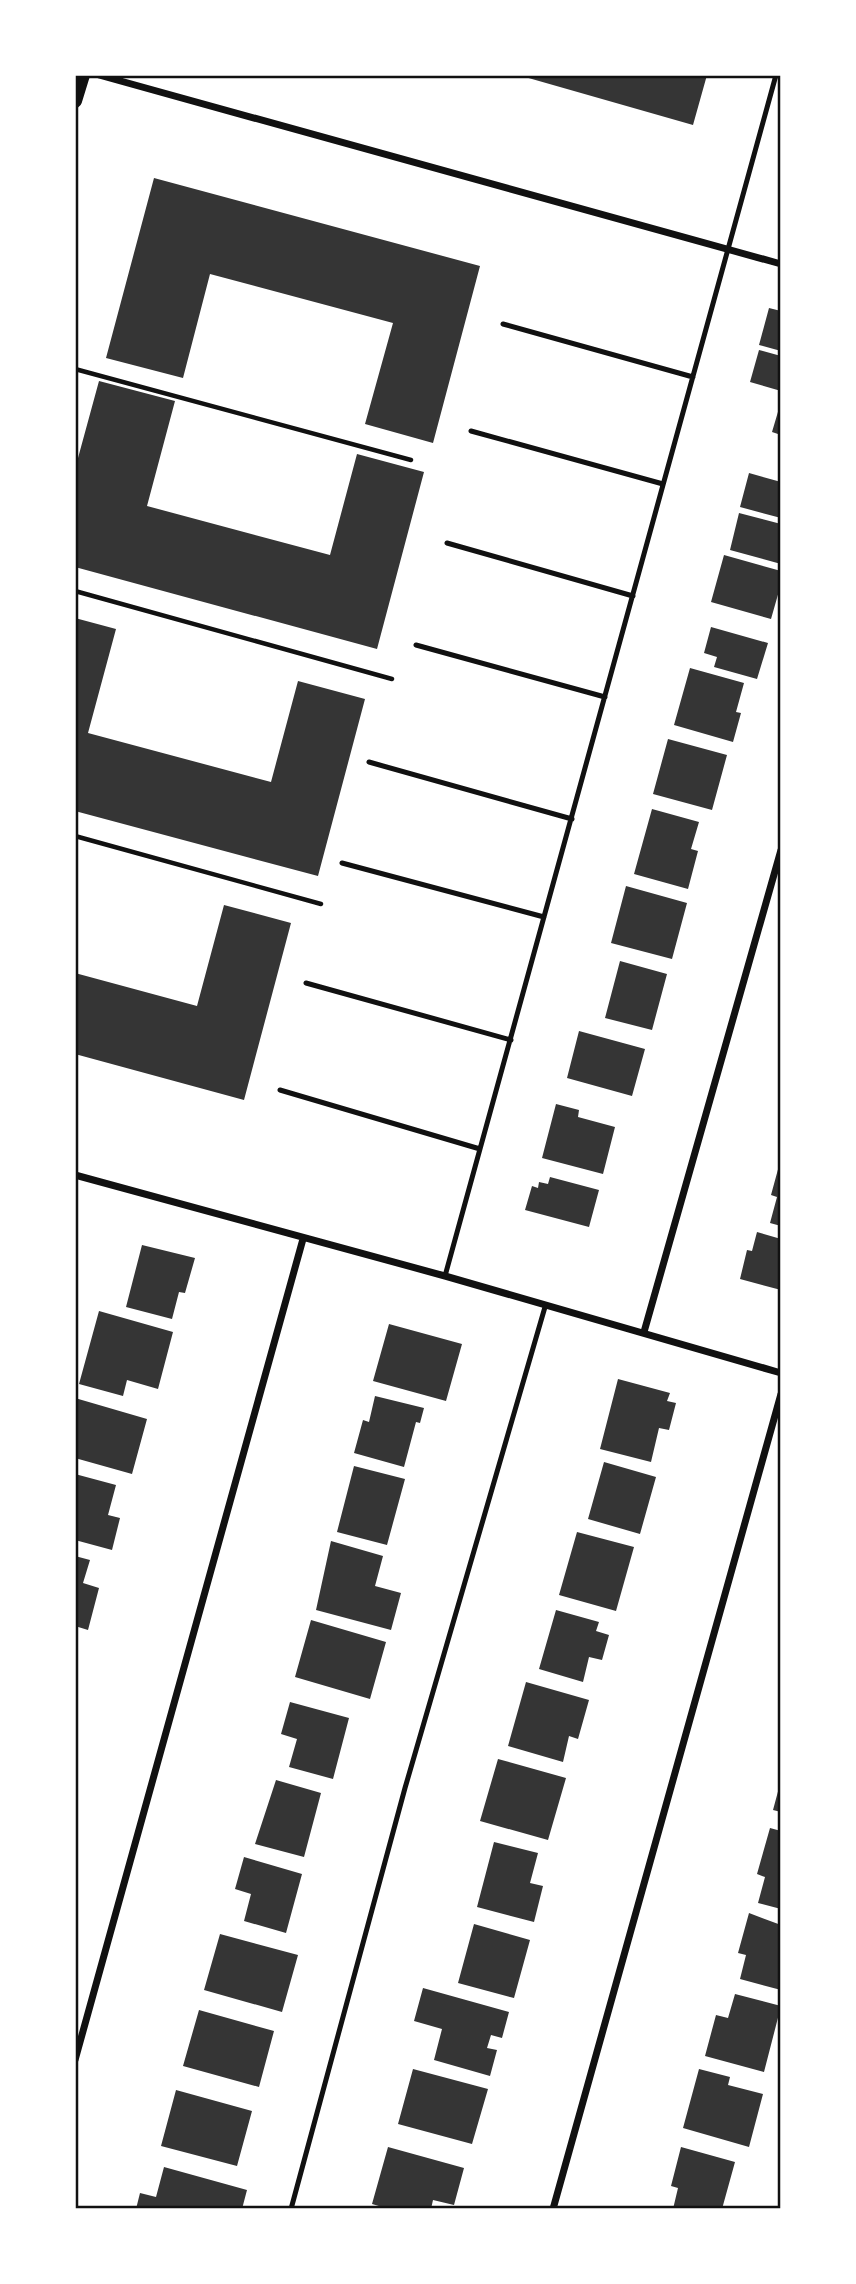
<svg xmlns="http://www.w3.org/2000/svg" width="856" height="2284" font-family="'DM Sans',sans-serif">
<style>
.building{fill:#353535}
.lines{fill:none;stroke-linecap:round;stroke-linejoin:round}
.path{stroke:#111;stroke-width:4.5}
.service{stroke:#111;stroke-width:5}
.minor{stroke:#111;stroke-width:7}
.secondary{stroke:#111;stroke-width:14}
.neatline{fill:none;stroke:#111;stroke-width:2.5}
</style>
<rect width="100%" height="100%" fill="#fff"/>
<path class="building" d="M518 75H707L693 125Z
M154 178 480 266 433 443 365 424 393 323 210 274 183 378 106 358Z
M769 308 781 311V351L759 345Z
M759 350 781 356V391L750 382Z
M99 381 175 401 147 506 330 555 357 454 424 472 377 649 75 567V469Z
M780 405H781V435L772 432Z
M749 473 781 482V518L740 507Z
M739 513 781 524V564L730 550Z
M724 555 781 571V584L771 619 711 602Z
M75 618 116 629 88 733 271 782 298 681 365 699 318 876 75 811Z
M711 627 768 643 757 679 714 667 717 657 704 653Z
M690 668 744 683 736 712 741 713 733 742 674 725Z
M668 739 727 755 712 810 653 794Z
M652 809 699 822 691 849 698 851 688 889 634 874Z
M626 886 687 903 672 959 611 943Z
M224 905 291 923 244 1100 75 1054V973L197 1006Z
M620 961 667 974 652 1030 605 1018Z
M579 1031 645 1049 632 1096 567 1078Z
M556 1104 579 1110 578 1117 615 1127 603 1174 542 1158Z
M780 1162H781V1226L770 1223 777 1197 771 1195Z
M550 1177 599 1190 589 1227 525 1210 532 1186 538 1188 539 1182 548 1184Z
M757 1232 781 1239V1290L740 1279 747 1250 752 1251Z
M142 1245 195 1258 185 1293 179 1292 172 1319 126 1307Z
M99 1311 173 1332 158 1389 127 1380 123 1396 79 1384Z
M389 1324 462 1344 446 1401 373 1381Z
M618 1379 670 1393 667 1401 676 1403 669 1430 659 1428 651 1462 600 1449Z
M375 1396 424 1408 420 1423 416 1422 404 1467 354 1453 363 1420 369 1422Z
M75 1398 147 1419 132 1474 75 1458Z
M604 1462 656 1477 640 1534 588 1519Z
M354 1466 405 1479 387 1545 337 1532Z
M75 1474 116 1485 108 1515 120 1518 112 1550 75 1540Z
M577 1532 634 1547 616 1611 559 1595Z
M331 1541 383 1556 375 1586 401 1593 391 1630 316 1610Z
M75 1556 90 1560 83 1583 99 1588 88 1630 75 1626Z
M556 1610 599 1622 596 1631 609 1635 602 1660 589 1657 583 1682 539 1669Z
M311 1620 386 1642 370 1699 295 1677Z
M526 1682 589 1700 578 1739 569 1736 563 1762 508 1746Z
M290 1702 349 1718 333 1779 289 1767 297 1739 281 1734Z
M498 1759 566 1778 548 1840 480 1821Z
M276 1780 321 1793 304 1857 255 1844Z
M780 1784H781V1812L773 1810Z
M770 1828 781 1831V1909L758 1903 765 1877 757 1874Z
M494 1842 538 1853 530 1883 543 1886 534 1922 477 1907Z
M244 1857 302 1874 286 1933 244 1921 251 1894 235 1889Z
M749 1913 781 1925V1990L740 1979 746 1955 738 1953Z
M474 1924 530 1940 514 1998 458 1983Z
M220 1934 298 1955 282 2012 204 1990Z
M423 1988 509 2012 502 2038 491 2035 487 2048 497 2050 490 2076 434 2060 442 2029 414 2021Z
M735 1994 781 2006 764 2072 705 2056 716 2015 728 2018Z
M199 2010 274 2031 259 2087 183 2066Z
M413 2069 488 2089 472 2144 398 2124Z
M699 2069 730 2077 728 2085 763 2094 749 2147 683 2128Z
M176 2090 252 2111 237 2166 161 2146Z
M388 2147 464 2168 454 2205 433 2200 431 2209H389L372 2204Z
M681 2147 735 2162 722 2209H673L678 2188 671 2186Z
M164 2167 247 2190 242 2209H136L140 2193 156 2197Z"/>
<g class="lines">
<path class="path" d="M75 369 411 460
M75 591 392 679
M75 836 321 904"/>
<path class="service" d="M503 324 693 377
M471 431 663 484
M447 543 633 596
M416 645 605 697
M369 762 572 819
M342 863 544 917
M306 983 511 1040
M280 1090 480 1149
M445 1276 776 75
M291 2209 405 1788 545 1307"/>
<path class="minor" d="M99 75 781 264
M75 1175 445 1276 781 1373
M644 1332 781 850
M75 2060 303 1239
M553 2209 781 1394"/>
<path class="secondary" d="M75 101 83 75"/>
</g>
<rect width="856" height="2284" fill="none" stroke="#ffffff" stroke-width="154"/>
<rect x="77" y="77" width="702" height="2130" class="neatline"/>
</svg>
